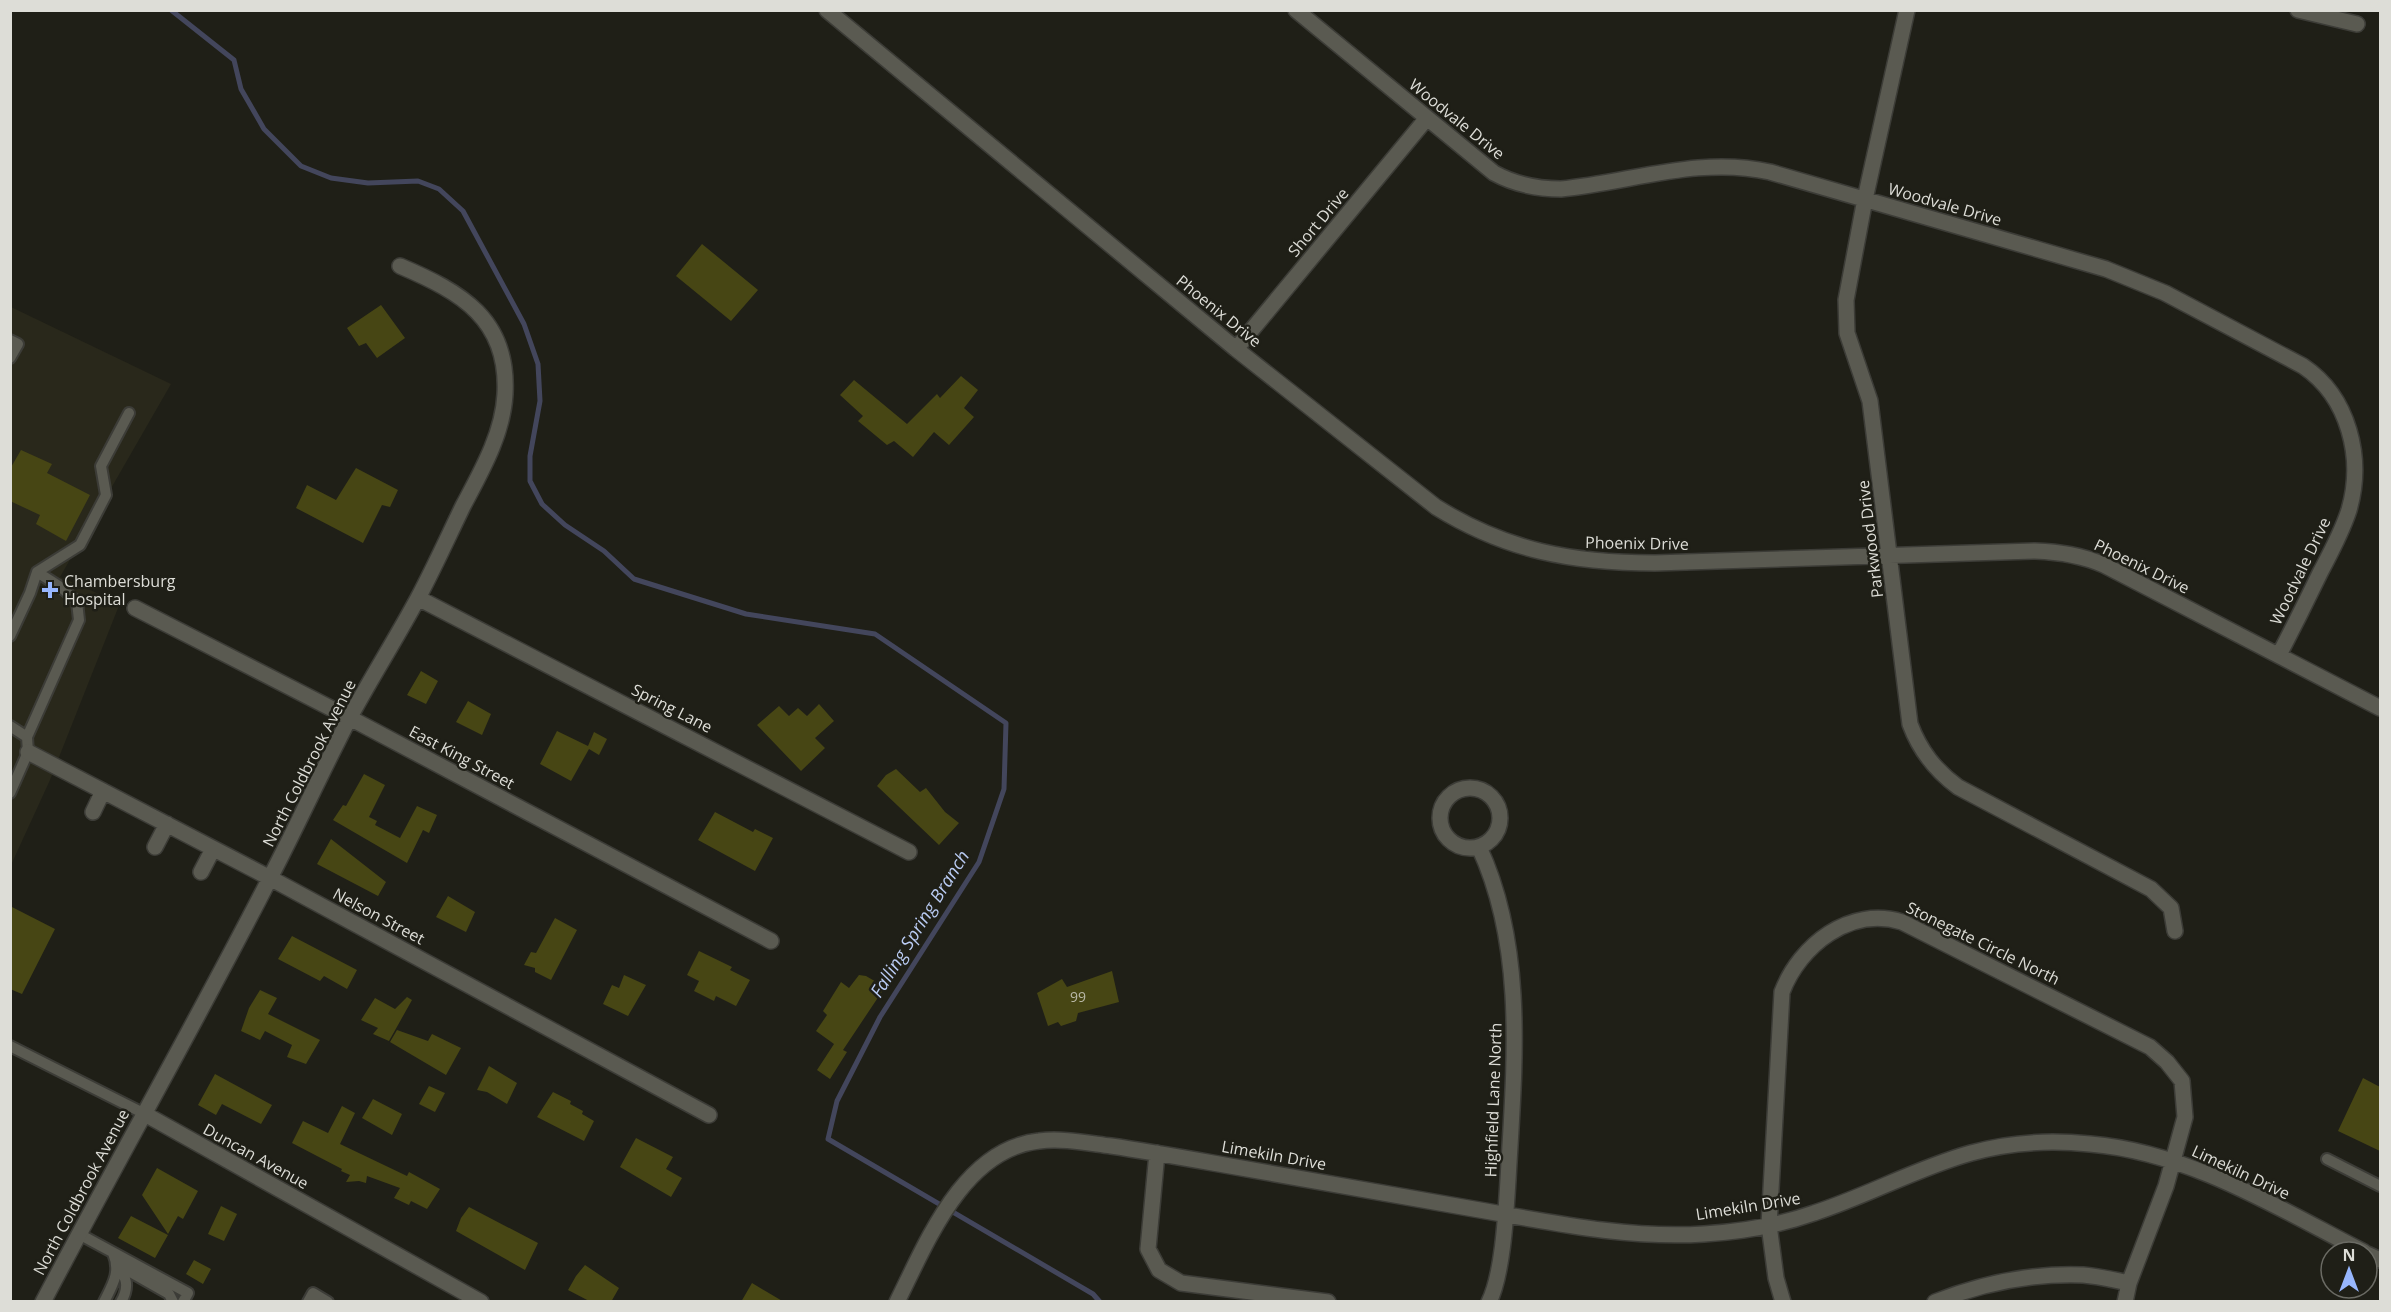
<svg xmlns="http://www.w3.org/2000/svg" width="2391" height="1312" font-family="'Open Sans',sans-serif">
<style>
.built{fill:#29281b}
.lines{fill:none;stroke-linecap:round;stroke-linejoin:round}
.stream{stroke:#43465c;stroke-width:5}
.building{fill:#474614}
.lane-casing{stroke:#3c3c37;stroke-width:14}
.street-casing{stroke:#3c3c37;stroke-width:18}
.lane{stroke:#5a5a51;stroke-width:10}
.street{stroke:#5a5a51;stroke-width:15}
.poi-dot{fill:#97b6fd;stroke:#1f1f17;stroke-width:2}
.labels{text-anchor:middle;stroke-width:5;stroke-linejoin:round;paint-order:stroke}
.number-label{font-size:14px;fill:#b8b7a6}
.street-label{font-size:16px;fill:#ddddd7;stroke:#1f1f17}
.poi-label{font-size:16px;fill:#ddddd7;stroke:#1f1f17;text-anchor:start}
.water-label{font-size:18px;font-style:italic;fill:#baccf4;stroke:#1f1f17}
</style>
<rect width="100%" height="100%" fill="#1f1f17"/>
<path class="built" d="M11 307 171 384 60 577 120 603 50 780 11 865Z"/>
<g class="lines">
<path class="stream" d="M171 10 234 60 241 89 264 129 301 166 331 178 368 183 418 181 439 189 463 211 524 324 538 364 540 401 530 456V481L542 504 565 525 604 551 634 579 746 614 875 634 1006 723 1004 789 979 862 880 1017 837 1101 828 1139 1093 1294 1100 1302"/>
</g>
<path class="building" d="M702 244 758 290 731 321 676 276Z
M381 305 405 338 377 358 366 343 359 346 347 328Z
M961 376 978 390 964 408 974 417 949 445 934 432 913 457 894 441 887 445 858 421 863 416 840 395 854 380 907 424 937 394 940 398Z
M21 450 52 464 47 473 90 495 66 541 36 524 40 515 10 501V469Z
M356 468 398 490 390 507 382 505 363 543 296 508 307 485 336 500Z
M421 671 438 681 426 704 407 695Z
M468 701 491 714 482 735 456 722Z
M819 704 834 721 815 738 825 748 801 771 757 725 779 706 789 716 798 708 807 716Z
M557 731 588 746 594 732 607 739 599 755 589 749 571 781 540 764Z
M896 769 920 792 926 788 945 812 959 823 939 845 877 786 886 775Z
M364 774 385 785 369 817 377 821 375 825 400 838 417 806 437 815 429 833 423 830 407 863 333 820 343 805 346 806Z
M715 812 753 832 755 829 773 838 755 871 698 840Z
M331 839 386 882 378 896 317 864Z
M448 896 475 912 466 932 436 917Z
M10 906 55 929 22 994 10 989Z
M555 918 577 930 551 980 535 972V968L524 965 531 952 536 953Z
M292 936 357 970 347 989 324 976 320 981 278 959Z
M699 951 732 967 730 970 750 980 736 1006 716 996 714 1001 694 991 699 981 687 975Z
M1112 971 1119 1002 1078 1013 1076 1021 1061 1026 1058 1022 1048 1026 1037 993 1062 979 1067 987Z
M624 975 646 985 628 1016 603 1004 612 985 619 988Z
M859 975 866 976 885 987 843 1050 847 1052 830 1079 817 1070 834 1044 816 1031 827 1015 823 1011 841 982 849 988Z
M260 990 277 998 268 1014 320 1040 306 1064 287 1057 292 1045 265 1031 260 1040 241 1031 249 1008Z
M407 997 412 1000 389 1041 373 1034 378 1028 361 1020 375 998 395 1009Z
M397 1030 428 1041 432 1034 461 1048 446 1075 390 1042Z
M489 1066 517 1083 507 1104 487 1092 477 1090Z
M215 1074 272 1105 261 1124 222 1104 216 1115 198 1105Z
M2363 1078 2380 1087V1151L2338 1131Z
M429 1086 445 1093 435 1112 419 1104Z
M553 1092 571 1101 570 1104 583 1111 582 1114 594 1121 584 1141 537 1117Z
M373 1099 402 1114 392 1135 362 1118Z
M342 1106 355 1113 340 1144 407 1176 409 1172 440 1189 427 1209 411 1201 409 1205 394 1198 400 1188 367 1176 366 1183 359 1181 346 1182 350 1175 341 1171 342 1169 292 1143 303 1121 328 1133Z
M636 1138 673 1157 666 1169 682 1178 671 1197 620 1167Z
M157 1168 198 1191 183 1219 178 1216 168 1234 142 1195Z
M221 1206 237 1214 224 1241 208 1234Z
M469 1207 538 1243 525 1270 456 1231 461 1218Z
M131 1216 168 1235 155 1258 118 1238Z
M194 1260 211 1269 203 1284 186 1274Z
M585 1265 619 1288 611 1302H591L568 1290 576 1276Z
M752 1283 784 1302H741Z"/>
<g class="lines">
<g class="lane-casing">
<path id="lane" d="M10 340 18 344 10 358
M10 636 30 593 37 572 80 545 106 495 101 466 129 413
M10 726 27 737
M10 793 28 752 27 737 79 620 77 602 62 588 37 572
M10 1046 143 1113
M2327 1159 2380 1186
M79 1234 188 1293 183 1302
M125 1260 132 1273 169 1294 173 1302
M118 1264C126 1278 130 1286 121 1302
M104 1302C113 1284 121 1272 113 1253
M308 1302 313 1293 328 1302"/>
</g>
<g class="street-casing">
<path id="street" d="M827 10 1236 349 1436 507C1507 551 1573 563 1655 563L2035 551C2060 552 2081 555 2104 565L2380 708
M1296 10 1494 173C1516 185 1537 189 1561 189 1632 182 1699 156 1770 172L2106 269 2165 293 2303 366C2349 397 2364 458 2349 510 2342 532 2331 552 2320 573 2307 600 2293 628 2279 655
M1907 10 1865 199 1846 300 1847 333 1870 401 1910 724C1920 751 1935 770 1958 787L2151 889 2171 908 2175 931
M2298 10 2357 24
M1236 349 1427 118
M418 598 909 852
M135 608 350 718 771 941
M28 752 270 878 709 1115
M1440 818a30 30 0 1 1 60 0a30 30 0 1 1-60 0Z
M93 812 103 791
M155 847 167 824
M1479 847C1527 950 1514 1070 1508 1180 1506 1212 1503 1274 1489 1302
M201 872 213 849
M143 1113 481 1302
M1157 1153 1148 1249 1159 1270 1181 1283 1328 1302
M2367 1254 2380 1260
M43 1302C118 1159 198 1019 271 876 298 824 322 771 349 719 371 678 396 639 418 598 434 568 448 537 463 506 481 472 503 434 505 394 509 319 461 292 400 266
M897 1302C927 1242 963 1149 1039 1141 1062 1138 1087 1143 1111 1146 1145 1151 1179 1157 1213 1163 1300 1178 1387 1193 1474 1209 1549 1222 1627 1239 1704 1234 1740 1232 1780 1225 1814 1213 1867 1196 1917 1168 1971 1153 2010 1142 2050 1140 2090 1144 2189 1152 2278 1208 2364 1252
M1783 1302 1776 1278 1769 1225 1782 992C1800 945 1850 906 1902 922L2150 1047 2167 1062 2182 1081 2185 1117 2166 1186 2129 1283 2125 1302
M1935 1302C1983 1283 2031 1273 2083 1275 2098 1276 2114 1280 2129 1283"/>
</g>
<use href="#lane" class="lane"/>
<use href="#street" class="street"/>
</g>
<path class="poi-dot" d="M47 581h6v6h6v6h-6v6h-6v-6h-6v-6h6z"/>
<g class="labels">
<g class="number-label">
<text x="1078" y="1002">99</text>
</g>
<g class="street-label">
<text transform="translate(1457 119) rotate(39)" y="6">Woodvale Drive</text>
<text transform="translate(1945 204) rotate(16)" y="6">Woodvale Drive</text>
<text transform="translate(1318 222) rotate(-50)" y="6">Short Drive</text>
<text transform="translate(1219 311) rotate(39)" y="6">Phoenix Drive</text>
<text transform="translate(1870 539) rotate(-97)" y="6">Parkwood Drive</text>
<text transform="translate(1637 543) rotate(1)" y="6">Phoenix Drive</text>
<text transform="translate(2142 566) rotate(26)" y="6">Phoenix Drive</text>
<text transform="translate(2300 571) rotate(-64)" y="6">Woodvale Drive</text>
<text transform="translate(672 708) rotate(27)" y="6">Spring Lane</text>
<text transform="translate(462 757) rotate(28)" y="6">East King Street</text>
<text transform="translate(309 763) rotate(-63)" y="6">North Coldbrook Avenue</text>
<text transform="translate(379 916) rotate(28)" y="6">Nelson Street</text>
<text transform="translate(1983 943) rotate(26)" y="6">Stonegate Circle North</text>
<text transform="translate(1493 1100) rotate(-88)" y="6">Highfield Lane North</text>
<text transform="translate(1274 1155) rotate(10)" y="6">Limekiln Drive</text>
<text transform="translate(256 1156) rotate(29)" y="6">Duncan Avenue</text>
<text transform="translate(2241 1172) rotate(25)" y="6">Limekiln Drive</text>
<text transform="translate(81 1192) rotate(-62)" y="6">North Coldbrook Avenue</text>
<text transform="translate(1748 1206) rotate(-9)" y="6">Limekiln Drive</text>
</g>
<g class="poi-label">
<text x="64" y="587">Chambersburg<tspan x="64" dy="18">Hospital</tspan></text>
</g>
<g class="water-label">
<text transform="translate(920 924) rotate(-58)" y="6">Falling Spring Branch</text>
</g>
</g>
<rect width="2391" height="1312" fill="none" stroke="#ddddd7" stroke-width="24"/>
<g transform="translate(2349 1270)"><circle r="28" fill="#1f1f17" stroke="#6b6b64" stroke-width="1.5"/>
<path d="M0-4.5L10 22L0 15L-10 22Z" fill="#97b6fd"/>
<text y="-9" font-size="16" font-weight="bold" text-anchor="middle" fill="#ddddd7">N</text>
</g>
</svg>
